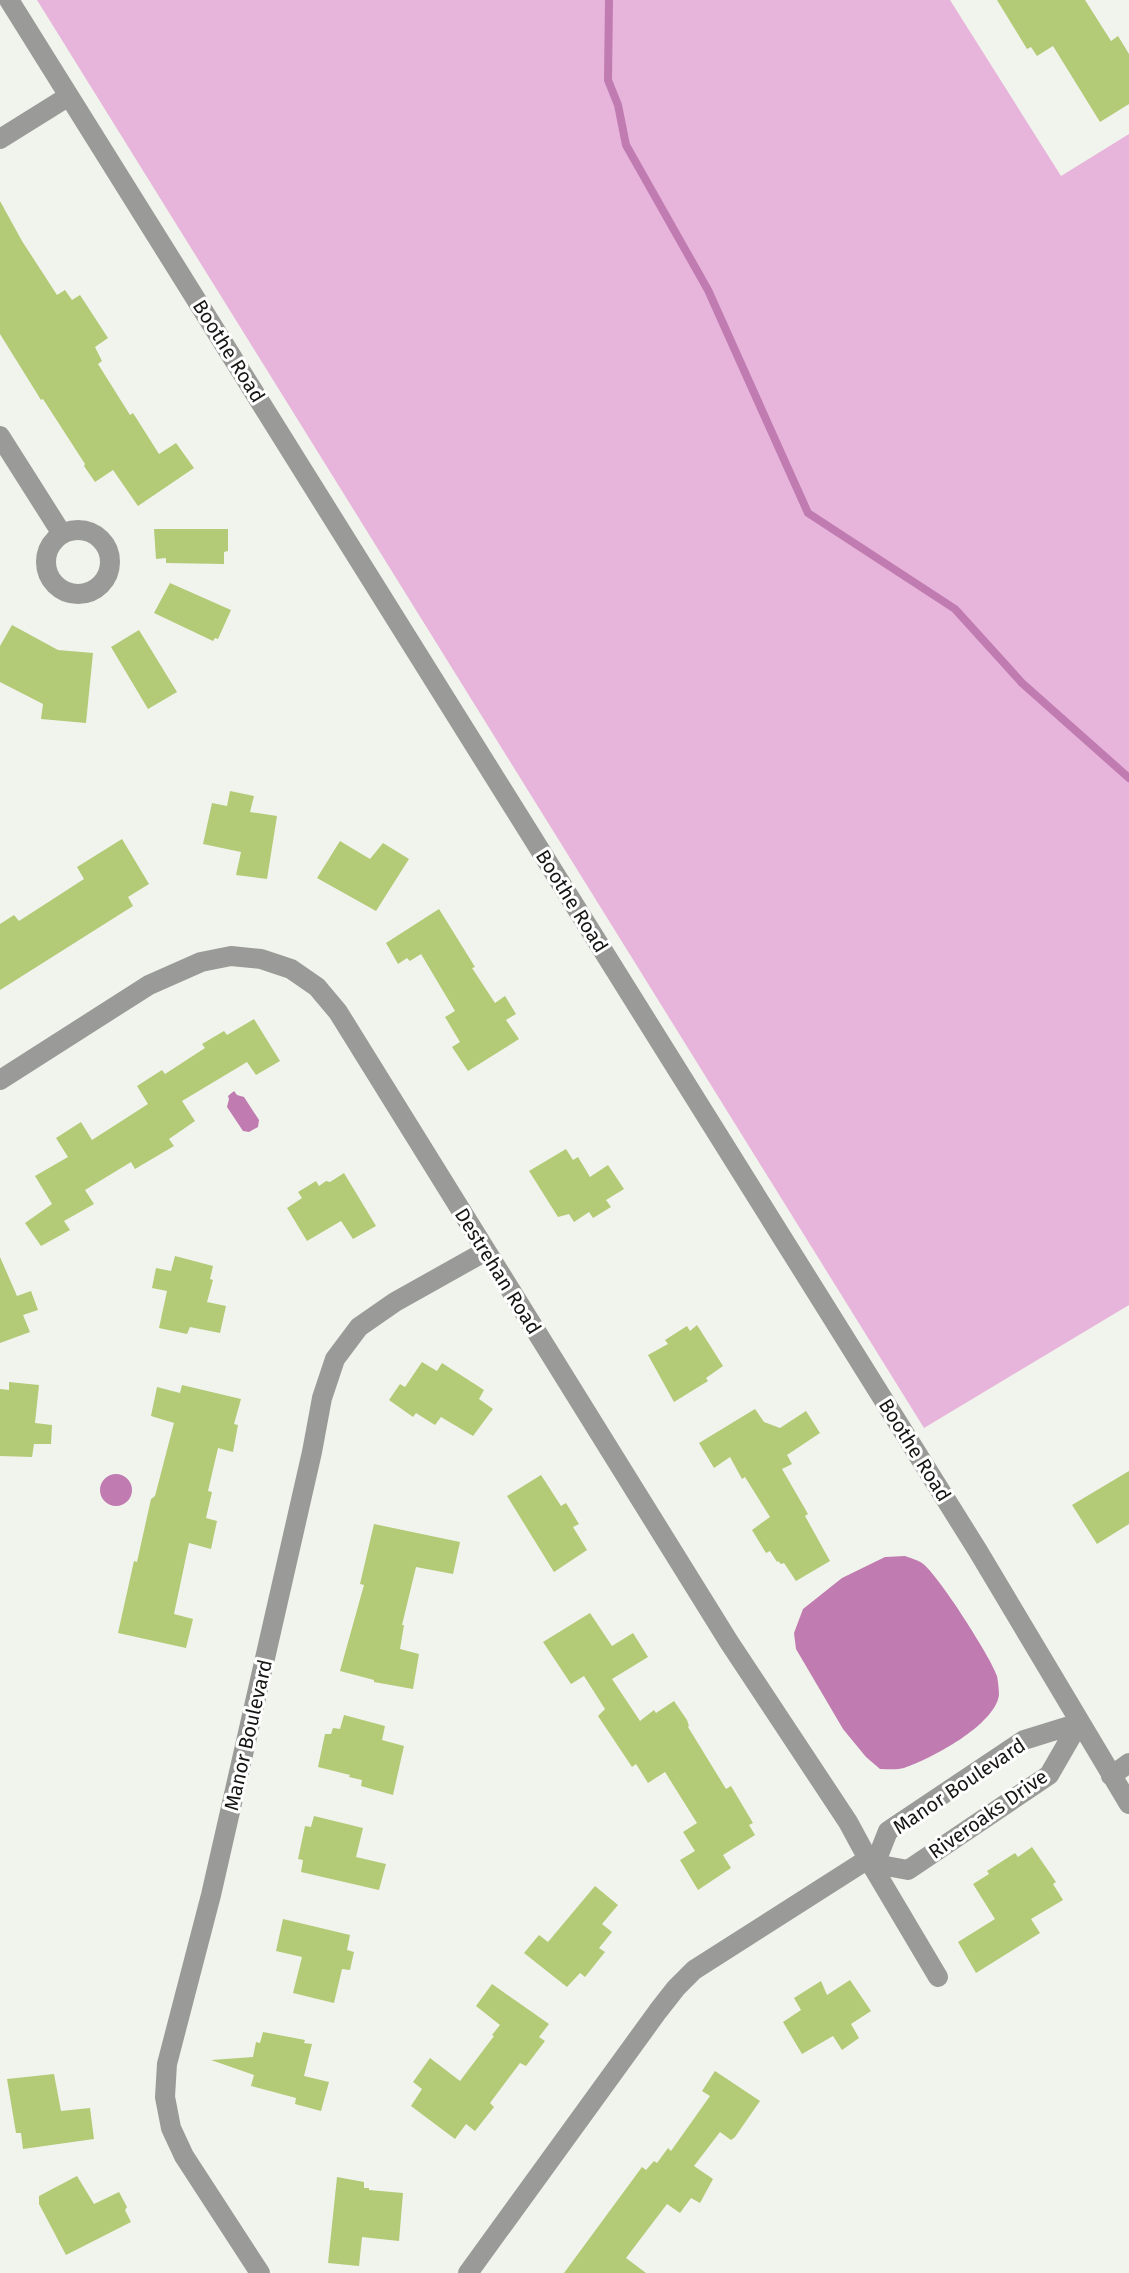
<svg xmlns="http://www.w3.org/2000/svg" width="1129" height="2273" font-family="'Fira Sans',sans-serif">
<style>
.green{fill:#e7b4db}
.water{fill:#c07bb1}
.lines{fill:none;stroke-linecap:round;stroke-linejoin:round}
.stream{stroke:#c07bb1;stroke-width:8}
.building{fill:#b3ca77}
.street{stroke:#9a9b98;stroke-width:20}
.labels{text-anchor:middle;stroke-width:6;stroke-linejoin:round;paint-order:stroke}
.street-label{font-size:20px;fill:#161715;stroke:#fff}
</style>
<rect width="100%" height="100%" fill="#f1f4ec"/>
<path class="green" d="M37 0H950L1061 176 1129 134V1305L924 1428Z"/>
<path class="water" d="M234 1091 237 1095 244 1097 259 1120 258 1127 249 1132 243 1131 227 1107 229 1099 228 1096Z
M100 1490a16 16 0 1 1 32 0a16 16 0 1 1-32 0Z
M905 1556C910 1558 918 1560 922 1563 937 1573 992 1659 997 1676 998 1681 999 1690 999 1695 995 1725 931 1759 904 1768 897 1770 888 1769 880 1769L866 1757 843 1729 796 1649 794 1633 803 1609 842 1578 885 1557Z"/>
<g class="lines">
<path class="stream" d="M609 0 608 80 618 105 626 145 708 290 808 513 955 609 1022 683 1129 778"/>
</g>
<path class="building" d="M997 0H1085L1111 41 1118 36 1129 54V104L1100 122 1053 46 1037 56 1031 47 1027 49Z
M0 201 22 241 57 295 65 290 72 300 80 295 108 338 95 347 102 361 98 364 130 415 133 413 159 454 176 443 194 468 138 506 113 470 95 482 84 466 85 464 43 399 41 400 0 334Z
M154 529H228V551L224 552V564L166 563V558L156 559Z
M170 583 231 610 218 639 215 638 213 641 154 613Z
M12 625 58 650 93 653 86 723 41 719 43 704 0 682V646Z
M139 630 177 692 148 709 111 647Z
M230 791 254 796 250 812 277 816 267 879 236 875 241 852 203 844 212 803 227 806Z
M122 839 149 884 128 897 133 906 0 990V924L14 915 19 921 84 879 77 867Z
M340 841 370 859 383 843 409 859 376 911 317 878Z
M439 909 475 967 472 968 495 1003 505 996 516 1014 506 1020 519 1039 468 1071 452 1047 460 1042 445 1017 455 1011 421 954 410 961 407 958 398 964 386 943Z
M254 1019 280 1061 256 1075 247 1062 182 1101 195 1121 169 1139 174 1146 135 1169 131 1162 85 1190 94 1204 64 1221 70 1230 41 1246 25 1223 52 1204 35 1176 68 1157 56 1138 81 1122 92 1140 148 1104 137 1086 162 1070 165 1074 205 1048 202 1044 224 1031 227 1035Z
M566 1149 573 1160 578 1157 590 1177 608 1165 624 1189 606 1200 611 1207 593 1218 589 1212 574 1222 569 1214 558 1217 529 1171Z
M344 1173 376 1226 353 1239 341 1221 307 1241 287 1208 302 1198 298 1192 316 1181 319 1186 326 1181 330 1182Z
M175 1256 213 1266 210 1279 213 1280 207 1302 226 1306 220 1333 190 1327 187 1334 159 1328 167 1291 152 1288 156 1268 171 1271Z
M0 1257 17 1296 31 1291 38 1310 23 1315 30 1332 0 1343Z
M697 1325 723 1366 706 1378 708 1381 674 1402 648 1355 668 1344 665 1340 687 1326 690 1331Z
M422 1362 437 1371 442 1363 484 1390 479 1399 493 1409 473 1436 441 1417 435 1425 416 1413 413 1417 389 1400 400 1384 405 1387Z
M9 1382 39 1385 35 1423 52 1425 51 1444H34L32 1457 0 1456V1389L9 1390Z
M182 1385 241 1399 234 1424 238 1425 233 1452 218 1448 208 1491 212 1492 206 1518 217 1521 211 1549 189 1543 174 1614 193 1619 186 1648 118 1633 134 1561 137 1562 151 1499 155 1496 174 1423 151 1416 157 1387 180 1393Z
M755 1409 764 1422 780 1428 806 1411 820 1433 787 1455 792 1464 782 1469 808 1514 805 1516 830 1561 796 1581 784 1563 781 1564 778 1561 777 1562 770 1551 766 1553 752 1530 770 1517 745 1477 742 1479 730 1457 714 1468 699 1443Z
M1129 1471V1524L1097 1544 1072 1505Z
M541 1475 561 1506 566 1503 579 1524 573 1527 587 1550 554 1572 507 1496Z
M374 1524 460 1542 453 1574 416 1567 402 1625H404L400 1649 419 1654 413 1689 374 1682V1680L340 1671 364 1585 360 1584Z
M590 1613 612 1646 633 1633 648 1657 612 1679 640 1721 654 1710 656 1713 674 1701 687 1720 689 1726 688 1727 726 1789 731 1786 753 1823 749 1825 755 1835 723 1855 731 1868 698 1890 680 1860 695 1851 683 1832 697 1823 665 1772 648 1783 636 1764 632 1767 598 1716 605 1709 584 1676 571 1684 543 1642Z
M344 1715 385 1726 382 1740 404 1746 393 1795 361 1786 362 1780 349 1777 350 1775 318 1767 325 1734H331L333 1728 340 1729Z
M314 1816 363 1828 356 1857 386 1864 379 1890 301 1872 303 1860 298 1859 305 1826 311 1827Z
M1032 1847 1056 1882 1053 1884 1063 1900 1031 1919 1040 1933 976 1973 958 1942 995 1919 973 1884 989 1874 987 1871 1015 1853 1018 1857Z
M595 1886 618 1905 602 1924 612 1932 599 1948 605 1952 585 1977 580 1973 567 1987 524 1953 539 1935 548 1942Z
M283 1919 350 1935 347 1950 354 1952 350 1970 342 1969 334 2003 293 1993 302 1957 276 1951Z
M850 1980 871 2011 851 2024 859 2038 842 2050 833 2036 802 2054 783 2022 801 2010 794 1998 821 1981 827 1995Z
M492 1984 549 2024 539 2037 545 2041 526 2066 520 2063 490 2103 494 2107 475 2131 466 2124 455 2139 411 2106 422 2089 413 2082 430 2058 460 2081 494 2036 492 2035 500 2025 476 2006Z
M263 2032 305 2040 304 2043 312 2044 304 2076 329 2082 321 2111 295 2104 296 2098 251 2086 254 2075 211 2060 253 2057 256 2042 260 2043Z
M715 2071 760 2101 735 2137 731 2140 720 2132 694 2166 713 2179 700 2203 691 2198 680 2213 667 2204 626 2258 646 2273H564L642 2167 646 2170 654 2161 657 2163 668 2148 671 2151 710 2096 702 2091Z
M54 2074 61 2111 90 2108 94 2139 23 2149 21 2133H16L7 2079Z
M77 2176 94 2204 119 2192 127 2207 125 2210 131 2222 66 2255 39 2204V2196Z
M337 2177 364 2182V2188H369V2190L403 2193 399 2241 362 2237 359 2266 328 2263Z"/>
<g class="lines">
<path class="street" d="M9 0 978 1551 1129 1804
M0 139 69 96
M0 436 62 534
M46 562a32 32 0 1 1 64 0a32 32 0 1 1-64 0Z
M0 1080 149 985 201 962 231 956 261 959 291 969 317 987 338 1012 729 1642 848 1822 868 1859 938 1977
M1111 1776 1129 1763
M875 1864 888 1831 1024 1740 1079 1723
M260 2273 184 2156 171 2128 165 2097 167 2064 211 1895 312 1452 322 1398 335 1359 359 1327 395 1302 486 1251
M468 2273 658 2011 676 1988 694 1970 868 1859 875 1864 908 1870 1049 1775 1079 1723"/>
</g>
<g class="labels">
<g class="street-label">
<text transform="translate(229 351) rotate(58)" y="7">Boothe Road</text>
<text transform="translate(572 901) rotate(58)" y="7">Boothe Road</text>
<text transform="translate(498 1271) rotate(58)" y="7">Destrehan Road</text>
<text transform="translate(915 1450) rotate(58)" y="7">Boothe Road</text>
<text transform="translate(248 1735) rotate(-77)" y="7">Manor Boulevard</text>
<text transform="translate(959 1786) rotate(-34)" y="7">Manor Boulevard</text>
<text transform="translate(988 1814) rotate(-35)" y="7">Riveroaks Drive</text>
</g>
</g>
</svg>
